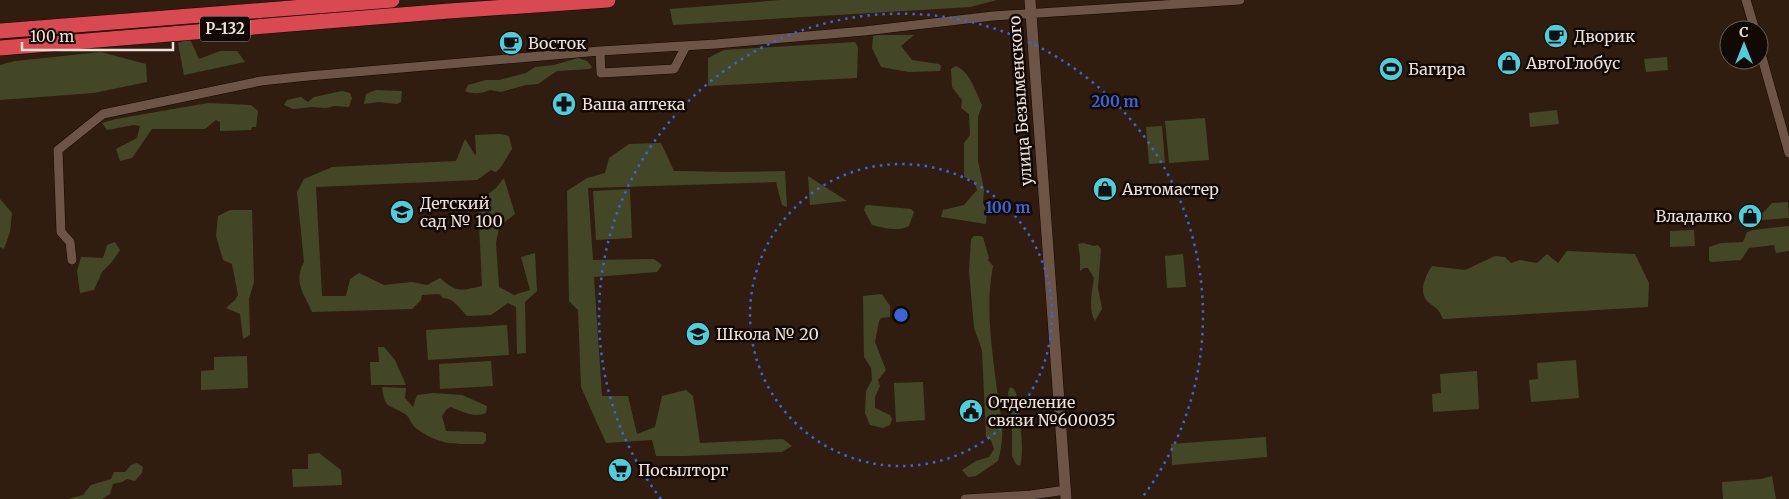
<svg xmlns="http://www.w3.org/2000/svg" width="1789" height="499" font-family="Merriweather,serif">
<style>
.green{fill:#444727}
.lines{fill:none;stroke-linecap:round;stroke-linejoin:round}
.street-casing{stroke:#180600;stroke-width:10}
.secondary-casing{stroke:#180600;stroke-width:12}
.highway-casing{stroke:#180600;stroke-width:16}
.street{stroke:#6c5447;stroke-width:9}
.secondary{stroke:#6c5447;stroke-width:11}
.highway{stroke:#d84951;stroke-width:15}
.ring{fill:none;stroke:#3c64d8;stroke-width:2.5;stroke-dasharray:2.5 5}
.labels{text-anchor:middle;stroke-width:5;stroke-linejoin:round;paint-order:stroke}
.shield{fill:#120905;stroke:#ada099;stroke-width:1}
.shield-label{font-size:15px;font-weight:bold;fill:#efe0d8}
.poi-label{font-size:16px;fill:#efe0d8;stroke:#120905;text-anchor:start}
.street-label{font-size:16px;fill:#efe0d8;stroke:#120905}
.centre{fill:#3c64d8;stroke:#120905;stroke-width:2.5}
.ring-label{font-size:15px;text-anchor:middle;font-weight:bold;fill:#3c64d8;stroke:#120905;stroke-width:5;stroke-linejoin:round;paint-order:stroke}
</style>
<rect width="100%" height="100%" fill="#311d10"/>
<path class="green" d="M781 0H997L970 7 673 25 670 9Z
M877 35H914L901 46 912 60 939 64 941 66 940 71 909 72 881 67 872 48 873 36Z
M190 39 199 59 220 51H237L245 62 184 75 178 43Z
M855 42 858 47 857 78 708 86V58L724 50Z
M101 52 146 64 147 82 94 93 0 100V65L15 61Z
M1667 57 1668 70 1646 72 1644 59Z
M578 58 587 61 592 67 590 69 557 71 538 84 526 85 501 92 490 90C484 93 472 95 465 91L468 85 486 80H499L526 73 535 67 554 65Z
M956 66C971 73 975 91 982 105L978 117V161L984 189 983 202 987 213 986 224 941 217 943 210 964 205 977 190 974 181 964 177V143L970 135 969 114 961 108 962 100 952 87 951 69Z
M376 90 402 91 401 102 397 104 379 102 364 104 366 94Z
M342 91 350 93 352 98 349 107 334 106 326 108 312 107 293 109 284 105 287 100 301 97 308 102 314 97Z
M208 103 251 105 258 111 256 127H252L251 130 220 131V122L216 120 205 129H152L132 158 120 161 116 149 137 138 140 126 134 125 107 130 102 123 116 119Z
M1557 110 1559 124 1530 127 1529 113Z
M1205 118 1209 160 1169 163 1165 121Z
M1162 126 1165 163 1149 164 1146 127Z
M500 134 509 136 512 149 501 167 496 172 491 170 477 180 316 187 322 296H346L350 279 359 273 384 285 412 282 427 285 440 278C457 293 460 291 482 286L478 202 496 188 504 178 515 214 499 227 496 243 499 287 514 295 530 290 521 257 535 253 537 291 525 302 526 353 517 354 516 307 508 303 491 315 467 316C460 309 454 298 443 298L439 294 422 295 421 300 412 309 312 312C304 293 293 283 304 262L297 192 304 179 332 167 456 161 465 139 475 155 476 154 475 135Z
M661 143 674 171 729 172 785 171 787 207 782 205 776 182 588 188 593 260 654 259 662 265 657 272 594 277 602 396H628L637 434 655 427 662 396 686 390 693 396 700 443 783 439 792 446 782 452 684 456H656L652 440 606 443 581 387 578 310 569 301 567 191 587 178 605 173 609 158 629 144Z
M808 176 847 201 810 205Z
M630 189 632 238 596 240 593 191Z
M0 199 12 213 10 232 4 249 0 247Z
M1788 202 1789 218 1762 220V214L1772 203Z
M868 205 911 209 914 212 909 226C898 232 884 228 872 225L864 210 865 206Z
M230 210H252L254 282 249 299 250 335 243 339 240 314 226 308 235 300 238 295 232 264 223 260 216 236 218 216Z
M1789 226V251L1776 253 1774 245 1749 248 1741 260 1711 262 1709 260V247L1721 243 1743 242 1747 232 1753 230Z
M1694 230 1695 246 1670 247V231Z
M974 236H981L983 237 989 258 988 260 993 266C984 312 994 361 999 406 1004 424 1003 444 998 461L976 476 968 477 962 470 976 461 989 457 994 449 991 440 986 437 982 350 974 328 969 271 971 239Z
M115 242 120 250 111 263 102 272 94 290 80 293 77 271 81 257 103 258 107 245Z
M1083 243 1094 246 1098 245 1101 249 1098 288 1102 309 1095 321C1088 310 1092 291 1094 278L1088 268H1084L1080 271V257L1078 244Z
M1567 251 1635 254 1649 283 1648 307 1443 319C1438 307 1436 309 1427 301 1418 291 1426 275 1432 266L1465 270 1495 256 1505 257 1511 263 1520 260 1537 263 1547 254 1558 263Z
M1183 254 1186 287 1167 288 1165 256Z
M882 294 890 306V317L881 318 879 321 875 342 886 370 878 380 880 386 875 397V408L890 415 892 419 890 425 883 428 870 425 865 413 866 391 872 380 871 368 864 357 863 296Z
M507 325 509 355 428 360 426 330Z
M378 347H384L395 360 406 385H371L370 362H379Z
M247 356 248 388 201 390V371L214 370V357Z
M1576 360 1579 398 1531 402 1529 380 1538 379 1537 363Z
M491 361 493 386 440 389 439 364Z
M1477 371 1479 409 1433 412 1432 394 1441 393 1440 374Z
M923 382 925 420 896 422 894 383Z
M382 387 406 388 405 398 413 407 417 395 433 393 462 395 487 406 486 413C474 418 463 412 451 407L447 409 442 416 446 431 483 432 486 434V441L483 444C455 444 441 446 417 429 411 425 410 417 405 414 388 403 385 410 382 387Z
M1010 387 1014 389C1019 399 1019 408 1020 419 1021 436 1024 450 1020 466L1016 464 1012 456V421L1008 393Z
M1266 437 1267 457 1172 465 1171 444Z
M319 453 341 470 342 485 293 487 292 469H308V454Z
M137 463 143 467 142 473 135 481 127 479 122 482 113 484 110 494 102 499H68L83 495 91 485 111 479 114 472H125L131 465Z
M1772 476 1776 499H1723L1722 482 1761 479Z"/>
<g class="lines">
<g class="street-casing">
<path id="street" d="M1746 0 1755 30
M1759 47 1789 153
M600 51 601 73 674 69 686 46
M72 260 70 242 61 232 58 150 103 114 261 81 308 76 600 51 716 44 864 31 993 16 1240 0
M965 499 1031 495 1066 490"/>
</g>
<g class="secondary-casing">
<path id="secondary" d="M1030 0 1066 499"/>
</g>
<g class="highway-casing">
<path id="highway" d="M0 31 392 0
M0 48 449 11 608 0"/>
</g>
<use href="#street" class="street"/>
<use href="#secondary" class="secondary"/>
<use href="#highway" class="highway"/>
</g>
<g class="ring">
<circle cx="901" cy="315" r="151"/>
<path d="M661 499A302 302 0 1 1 1141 499"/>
</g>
<defs>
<g id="cafe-disc" transform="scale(1.25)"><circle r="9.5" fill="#52cbda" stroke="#120905"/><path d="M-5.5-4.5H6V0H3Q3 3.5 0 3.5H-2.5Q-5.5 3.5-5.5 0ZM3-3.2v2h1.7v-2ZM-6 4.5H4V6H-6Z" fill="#111"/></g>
<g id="shop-disc" transform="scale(1.25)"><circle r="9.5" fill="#52cbda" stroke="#120905"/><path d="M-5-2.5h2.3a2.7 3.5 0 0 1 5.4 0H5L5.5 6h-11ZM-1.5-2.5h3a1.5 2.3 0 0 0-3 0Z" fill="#111"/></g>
<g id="stadium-disc" transform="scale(1.25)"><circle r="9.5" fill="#52cbda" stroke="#120905"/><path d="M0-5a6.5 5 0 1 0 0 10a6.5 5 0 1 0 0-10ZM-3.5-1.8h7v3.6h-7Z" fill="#111"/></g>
<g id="pharmacy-disc" transform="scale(1.25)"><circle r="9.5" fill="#52cbda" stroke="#120905"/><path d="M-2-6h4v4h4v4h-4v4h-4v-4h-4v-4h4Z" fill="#111"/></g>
<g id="school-disc" transform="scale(1.25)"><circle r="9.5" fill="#52cbda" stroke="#120905"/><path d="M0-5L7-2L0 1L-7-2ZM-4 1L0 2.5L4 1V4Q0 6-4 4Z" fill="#111"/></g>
<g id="civic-disc" transform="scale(1.25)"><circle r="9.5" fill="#52cbda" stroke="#120905"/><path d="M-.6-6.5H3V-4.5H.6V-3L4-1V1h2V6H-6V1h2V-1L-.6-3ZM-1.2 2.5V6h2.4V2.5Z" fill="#111"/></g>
<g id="supermarket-disc" transform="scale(1.25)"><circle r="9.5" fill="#52cbda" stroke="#120905"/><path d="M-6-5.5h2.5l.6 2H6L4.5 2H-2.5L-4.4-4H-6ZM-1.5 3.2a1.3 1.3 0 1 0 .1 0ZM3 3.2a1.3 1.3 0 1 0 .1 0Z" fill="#111"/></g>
</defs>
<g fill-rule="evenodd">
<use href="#cafe-disc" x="1556" y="36"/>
<use href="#cafe-disc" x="511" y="43"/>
<use href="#shop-disc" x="1509" y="63"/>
<use href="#stadium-disc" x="1391" y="69"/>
<use href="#pharmacy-disc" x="564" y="104"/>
<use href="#shop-disc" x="1105" y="189"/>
<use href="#school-disc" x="402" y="212"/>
<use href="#shop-disc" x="1750" y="216"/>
<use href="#school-disc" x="698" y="334"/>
<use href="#civic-disc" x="971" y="411"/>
<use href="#supermarket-disc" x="620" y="470"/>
</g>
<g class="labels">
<rect class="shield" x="200" y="16.5" width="50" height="25" rx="4"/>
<g class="shield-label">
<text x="225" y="34">Р-132</text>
</g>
<g class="poi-label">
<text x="1574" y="42">Дворик</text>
<text x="528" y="49">Восток</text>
<text x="1526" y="69">АвтоГлобус</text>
<text x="1408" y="75">Багира</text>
<text x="582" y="110">Ваша аптека</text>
<text x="1122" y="195">Автомастер</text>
<text x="420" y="209">Детский<tspan x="420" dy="18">сад № 100</tspan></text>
<text x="1732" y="222" text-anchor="end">Владалко</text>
<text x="716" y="340">Школа № 20</text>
<text x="988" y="408">Отделение<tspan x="988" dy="18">связи №600035</tspan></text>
<text x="638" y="476">Посылторг</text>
</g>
<g class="street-label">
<text transform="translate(1020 101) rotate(-94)" y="6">улица Безыменского</text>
</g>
</g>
<circle cx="901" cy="315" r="8" class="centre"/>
<g class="ring-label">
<text x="1115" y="107">200 m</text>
<text x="1008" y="213">100 m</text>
</g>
<g transform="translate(1744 45)"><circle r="24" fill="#120905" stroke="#6a5f59"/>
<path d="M0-4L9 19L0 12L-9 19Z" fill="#52cbda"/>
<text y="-8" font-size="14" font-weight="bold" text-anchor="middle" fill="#efe0d8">С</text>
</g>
<path d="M22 42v8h151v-8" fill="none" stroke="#efe0d8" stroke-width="2.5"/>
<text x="30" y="42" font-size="15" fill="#efe0d8" stroke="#120905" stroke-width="4" paint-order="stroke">100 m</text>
</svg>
